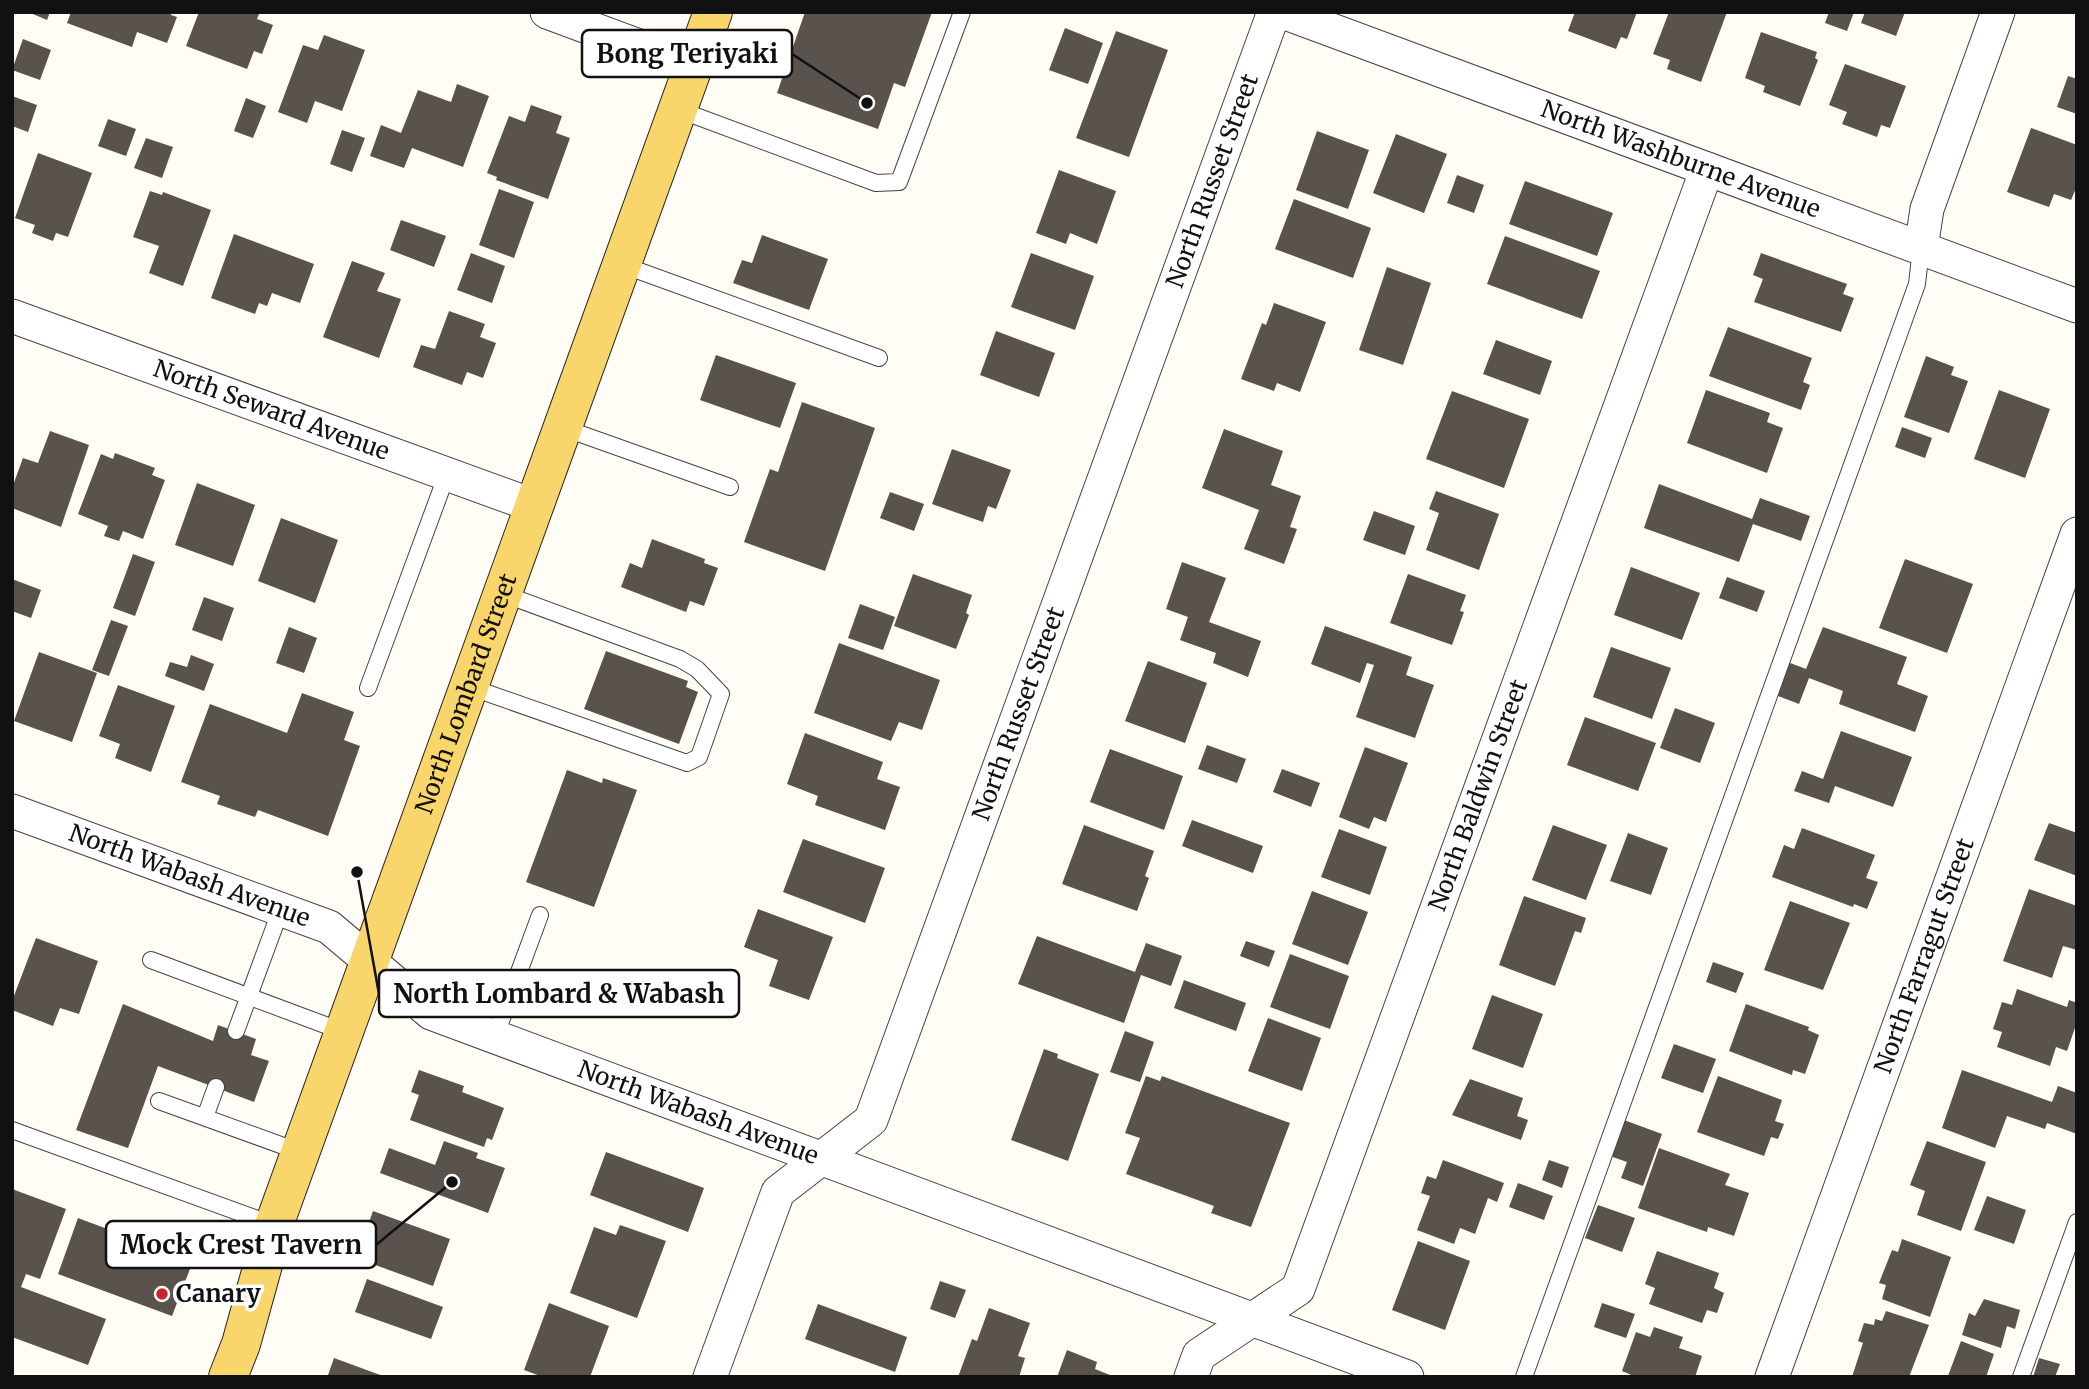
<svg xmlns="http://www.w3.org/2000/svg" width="2089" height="1389" font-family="Merriweather,serif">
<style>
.building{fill:#5a524d}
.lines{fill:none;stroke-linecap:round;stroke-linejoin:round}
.lane-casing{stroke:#444;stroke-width:18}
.street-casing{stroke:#444;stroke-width:35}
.primary-casing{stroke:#222;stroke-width:40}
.lane{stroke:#fff;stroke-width:16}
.street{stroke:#fff;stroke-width:33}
.primary{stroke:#f9d66b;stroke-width:38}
.poi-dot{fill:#c4262e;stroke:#fff;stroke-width:2.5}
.labels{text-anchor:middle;stroke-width:7;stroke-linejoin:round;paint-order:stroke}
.street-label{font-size:24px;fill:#111;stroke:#fff}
.poi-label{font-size:24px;font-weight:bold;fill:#111;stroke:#fff;text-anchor:start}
.leader{fill:none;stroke:#111;stroke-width:2.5}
.callout-dot{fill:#111;stroke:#fff;stroke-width:2.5}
.callout{fill:#fff;stroke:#111;stroke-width:2.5}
.callout-label{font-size:26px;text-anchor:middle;font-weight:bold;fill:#111}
</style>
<rect width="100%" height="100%" fill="#fffdf5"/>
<path class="building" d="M28 12H50L47 20Z
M71 12H172L171 15 177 17 167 43 137 32 132 47 67 23Z
M199 12 259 14 257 19 273 25 262 54 254 51 247 69 186 46Z
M805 12H932L905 87 894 83 878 129 777 93Z
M1575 12H1637L1627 39 1621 37 1616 49 1568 31Z
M1669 12H1727L1701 82 1667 69 1670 60 1653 54Z
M1829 12H1854L1847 31 1825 23Z
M1865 12H1905L1896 36 1861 23Z
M1065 28 1103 43 1088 84 1049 70Z
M1116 31 1168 50 1129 157 1076 138Z
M1761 32 1817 52 1815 58 1818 60 1800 106 1763 92 1765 86 1745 78Z
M324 35 365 50 342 111 315 101 307 123 278 112 303 45 318 50Z
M23 39 51 50 40 80 12 70Z
M1845 64 1906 86 1890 128 1881 125 1877 137 1842 124 1847 112 1829 105Z
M2068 76 2077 79V114L2057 107Z
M457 84 489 96 463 167 412 148 404 168 370 156 381 125 401 133 418 90 451 102Z
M12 96 37 105 28 132 12 126Z
M246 98 266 106 253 138 234 131Z
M531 105 562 116 556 133 570 138 548 199 496 180 497 177 487 173 509 116 525 122Z
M108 119 136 129 126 156 98 146Z
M2031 128 2077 145V186L2071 200 2054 194 2049 207 2007 192Z
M342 130 365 138 352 172 330 164Z
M1317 131 1369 150 1348 209 1296 190Z
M1396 134 1447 154 1424 213 1373 193Z
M146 138 173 147 162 178 134 168Z
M38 153 92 173 68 237 56 233 53 241 32 233 35 225 15 218Z
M1059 170 1116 191 1097 244 1070 233 1066 244 1036 233Z
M1457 175 1484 185 1474 213 1447 203Z
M1525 181 1613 213 1597 256 1509 224Z
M499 189 534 202 514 258 479 245Z
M150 191 162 195 163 192 211 210 183 286 149 273 159 246 133 237Z
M1294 199 1371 228 1353 278 1275 249Z
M401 220 446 236 434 267 390 250Z
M234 234 314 264 300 303 272 293 267 306 259 303 255 314 211 298Z
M762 235 828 259 809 310 733 283 742 260 752 263Z
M1505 236 1600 271 1582 319 1487 284Z
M471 253 505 266 492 303 457 290Z
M1031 253 1094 276 1075 330 1011 307Z
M1761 253 1847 284 1843 294 1854 298 1841 332 1754 302 1763 279 1753 275Z
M352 261 385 273 377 291 401 299 379 358 323 337Z
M1387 267 1431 283 1403 365 1359 350Z
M1274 303 1326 322 1300 392 1277 383 1274 391 1241 379 1262 323 1266 325Z
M449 311 485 324 480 337 496 343 483 378 467 372 462 385 413 367 421 345 435 349Z
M1728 327 1812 358 1803 382 1810 385 1801 410 1709 376Z
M996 331 1055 353 1039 397 980 375Z
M1496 340 1552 361 1540 395 1483 374Z
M716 355 796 383 780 428 700 400Z
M1926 356 1954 367 1951 375 1968 381 1949 433 1904 417Z
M1706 390 1770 413 1767 422 1783 428 1767 473 1687 443Z
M1999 390 2050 409 2025 478 1974 459Z
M1452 391 1529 419 1504 488 1426 459Z
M802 402 875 428 825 571 744 542 770 469 778 472Z
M1902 427 1932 438 1925 458 1895 447Z
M1224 429 1283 451 1271 485 1301 496 1290 527 1297 529 1284 564 1244 549 1259 510 1202 488Z
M50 431 89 445 61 527 12 508V488L23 458 38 463Z
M952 449 1011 470 996 509 988 506 983 522 932 504Z
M115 453 155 468 152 475 165 480 143 539 123 531 119 541 104 536 108 526 78 514 101 454 113 459Z
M197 483 255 505 233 566 175 545Z
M1659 484 1752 519 1760 498 1810 516 1801 541 1753 524 1739 562 1644 528Z
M1436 491 1499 514 1479 570 1426 550 1439 513 1429 509Z
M890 492 924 504 914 531 880 518Z
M1374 511 1415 526 1405 555 1363 540Z
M281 518 338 540 315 603 258 581Z
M652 539 705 559 704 563 718 568 704 606 690 601 686 612 621 587 630 563 642 568Z
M133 554 155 562 135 616 113 608Z
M1905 559 1973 584 1947 653 1879 628Z
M1182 562 1226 578 1209 622 1261 641 1248 677 1213 663 1216 653 1180 640 1188 617 1166 609Z
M1631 567 1700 593 1682 640 1614 615Z
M913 574 972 595 966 613 969 615 956 649 894 626Z
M1408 574 1466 595 1460 611 1464 612 1452 645 1390 623Z
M1727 577 1765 591 1757 612 1719 598Z
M12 579 41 590 31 618 12 611Z
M204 597 234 608 222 641 192 630Z
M860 604 895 617 883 650 848 638Z
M111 620 128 626 109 676 92 670Z
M1325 626 1412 657 1406 675 1434 685 1415 738 1356 717 1374 665 1367 663 1360 683 1311 664Z
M289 627 317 638 304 673 276 663Z
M1823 627 1907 657 1897 684 1928 696 1915 732 1839 704 1843 691 1809 678 1799 704 1773 694 1785 661 1806 669Z
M839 643 940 680 922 730 899 722 891 741 814 713Z
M1611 647 1671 668 1652 719 1593 697Z
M606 651 688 681 686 687 698 692 679 744 584 709Z
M39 652 97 673 72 742 14 721Z
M191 655 214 664 204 691 165 676 170 662 187 667Z
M1148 661 1207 683 1185 743 1125 721Z
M118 685 175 706 151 772 115 758 120 744 99 736Z
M302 693 354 712 344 740 360 746 328 836 258 810 255 817 217 804 220 796 181 782 210 704 287 733Z
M1675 708 1715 723 1700 763 1660 748Z
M1585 717 1656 743 1638 791 1567 765Z
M1841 731 1912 757 1893 807 1835 786 1829 803 1794 791 1802 771 1823 779Z
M805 733 883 762 877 779 900 787 885 830 815 805 818 796 787 784Z
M1207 745 1246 759 1237 783 1198 769Z
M1365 747 1408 763 1386 822 1374 817 1369 829 1339 817Z
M1110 749 1183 776 1164 830 1090 802Z
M1282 769 1320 783 1311 807 1273 792Z
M567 770 602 783 603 778 637 790 594 907 526 882Z
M1192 820 1263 846 1253 873 1182 846Z
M2049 823 2077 833V876L2034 860Z
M1084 825 1154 851 1145 876 1149 878 1137 911 1062 884Z
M1553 825 1607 845 1586 900 1532 880Z
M1802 828 1875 855 1866 878 1878 882 1867 909 1854 904 1853 907 1772 877 1784 845 1794 849Z
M1339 829 1387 847 1370 895 1321 877Z
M1628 833 1668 848 1651 895 1610 881Z
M803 839 885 868 865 923 783 892Z
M2029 889 2077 906V950L2063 946 2052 978 2003 961Z
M1312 891 1368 912 1348 965 1292 944Z
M1524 896 1586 918 1581 933 1575 931 1555 986 1499 965Z
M1790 901 1850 923 1823 990 1764 970Z
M758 909 833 937 809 1000 769 986 778 960 744 947Z
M1037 936 1135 972 1146 943 1182 956 1171 986 1141 975 1124 1023 1018 984Z
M36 938 98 961 79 1014 60 1008 53 1026 12 1010V1001Z
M1246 941 1275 951 1269 967 1240 956Z
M1290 954 1349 976 1330 1029 1270 1007Z
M1713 962 1744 973 1736 993 1706 982Z
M1184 980 1246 1003 1236 1031 1174 1008Z
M2017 989 2067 1007 2069 1000 2077 1003V1022L2067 1051 2056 1047 2050 1066 1997 1047 2002 1032 1993 1029 2002 1002 2012 1005Z
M1492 995 1543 1014 1523 1068 1472 1049Z
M123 1004 213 1041 218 1025 256 1039 251 1055 269 1061 254 1102 158 1066 128 1148 76 1130Z
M1746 1004 1809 1027 1808 1030 1819 1035 1805 1074 1793 1070 1792 1075 1729 1051Z
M1268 1018 1321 1038 1302 1091 1248 1071Z
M1125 1031 1154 1042 1140 1082 1110 1072Z
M1674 1044 1716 1059 1703 1093 1661 1078Z
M1044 1049 1058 1054 1057 1058 1099 1074 1068 1161 1011 1140Z
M419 1070 464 1086 462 1092 504 1108 492 1140 487 1138 484 1147 410 1120 419 1095 411 1092Z
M1962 1070 2052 1102 2058 1086 2077 1093V1134L2047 1123 2045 1129 2007 1116 1995 1148 1942 1128Z
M1146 1076 1160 1081 1162 1076 1290 1123 1251 1227 1211 1213 1214 1206 1126 1174 1140 1138 1125 1133Z
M1718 1076 1782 1100 1775 1121 1784 1124 1778 1139 1771 1137 1764 1156 1697 1132Z
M1470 1079 1523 1098 1517 1116 1528 1120 1521 1140 1452 1115Z
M1624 1120 1662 1134 1643 1186 1621 1178 1627 1162 1610 1156Z
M444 1141 478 1153 476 1158 505 1168 488 1213 380 1173 389 1148 435 1165Z
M1927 1141 1986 1162 1961 1231 1917 1215 1925 1191 1910 1185Z
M1659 1148 1730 1174 1725 1185 1749 1193 1734 1236 1708 1227 1707 1232 1638 1208Z
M606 1152 704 1188 688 1232 590 1195Z
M1443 1160 1504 1183 1497 1202 1488 1198 1475 1234 1460 1228 1454 1244 1417 1230 1430 1196 1421 1193 1427 1176 1436 1179Z
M1549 1160 1569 1167 1562 1188 1542 1180Z
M1518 1183 1553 1196 1544 1220 1509 1207Z
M12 1189 66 1209 40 1279 26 1274 21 1287 106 1319 88 1365 12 1337Z
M1987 1196 2026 1210 2014 1244 1974 1230Z
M1598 1205 1635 1218 1622 1252 1585 1238Z
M373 1211 450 1239 433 1286 356 1258Z
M78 1218 193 1261 172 1316 58 1274Z
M620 1225 666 1241 637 1318 570 1293 594 1227 616 1235Z
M1902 1239 1951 1257 1930 1317 1882 1299 1886 1285 1879 1283 1892 1250 1898 1252Z
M1418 1241 1470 1261 1445 1330 1392 1310Z
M1657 1251 1719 1273 1714 1288 1724 1293 1717 1313 1707 1310 1702 1323 1649 1304 1655 1288 1645 1284Z
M367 1279 443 1307 431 1339 355 1312Z
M940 1281 966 1290 955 1318 930 1309Z
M1984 1299 2020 1310 2015 1329 2007 1326 2001 1348 1962 1335 1969 1313 1975 1316Z
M549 1303 609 1326 590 1377H543L524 1370Z
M1602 1303 1635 1314 1626 1338 1594 1327Z
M818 1304 907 1337 895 1372 805 1339Z
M989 1308 1030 1323 1018 1356 1025 1358 1019 1377H958L972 1339 977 1341Z
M1886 1311 1929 1325 1909 1377H1852L1863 1343 1858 1341 1864 1323 1874 1325 1875 1319 1882 1321Z
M1654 1327 1683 1337 1679 1348 1702 1356 1695 1377H1636L1622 1371 1636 1332 1650 1337Z
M1961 1341 1994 1354 1986 1377 1948 1376Z
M1067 1350 1097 1362 1095 1369 1115 1377H1057Z
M334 1358 383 1376V1377L328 1375Z
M2039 1358 2060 1364 2055 1377H2033Z"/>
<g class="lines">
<g class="lane-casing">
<path id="lane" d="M677 109 876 183 899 182 962 12
M620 264 879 358
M561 427 730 487
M467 686 687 763 699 757 721 694 697 669 680 659 501 593
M368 688 447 474
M151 960 344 1032
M236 1031 281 909
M495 1037 540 915
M159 1101 300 1152
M205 1117 216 1087
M12 1130 274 1225
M1524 1377 1917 284 1921 248
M2021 1377 2077 1222"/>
</g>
<g class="street-casing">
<g id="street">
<path d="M547 12 693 66"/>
<path id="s1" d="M1283 12 2077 306"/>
<path d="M1921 248 1927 209 1998 12"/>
<path id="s2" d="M12 316 532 505"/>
<path id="s3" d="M12 811 329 927 431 1013 1407 1377"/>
<path id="s4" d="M710 1377 778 1192 871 1120 1274 12"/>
<path id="s5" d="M1191 1377 1199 1355 1298 1289 1707 169"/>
<path id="s6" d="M1772 1377 2077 534"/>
</g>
</g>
<g class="primary-casing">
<g id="primary">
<path id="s7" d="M228 1377 241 1344 274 1225 713 12"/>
</g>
</g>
<use href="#lane" class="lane"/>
<use href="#street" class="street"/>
<use href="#primary" class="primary"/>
</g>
<circle class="poi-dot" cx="162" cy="1294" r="7"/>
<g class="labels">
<g class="street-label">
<text dy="8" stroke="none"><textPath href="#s1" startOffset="424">North Washburne Avenue</textPath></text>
<text dy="8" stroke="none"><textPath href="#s4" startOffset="1314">North Russet Street</textPath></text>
<text dy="8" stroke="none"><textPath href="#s2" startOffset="276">North Seward Avenue</textPath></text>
<text dy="8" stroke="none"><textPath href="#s7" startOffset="724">North Lombard Street</textPath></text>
<text dy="8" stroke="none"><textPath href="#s4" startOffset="747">North Russet Street</textPath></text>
<text dy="8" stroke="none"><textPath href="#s5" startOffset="668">North Baldwin Street</textPath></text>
<text dy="8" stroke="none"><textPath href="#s3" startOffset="189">North Wabash Avenue</textPath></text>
<text dy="8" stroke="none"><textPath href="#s6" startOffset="448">North Farragut Street</textPath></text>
<text dy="8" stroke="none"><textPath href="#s3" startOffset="756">North Wabash Avenue</textPath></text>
</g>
<g class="poi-label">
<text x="176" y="1302">Canary</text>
</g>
</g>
<path class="leader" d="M867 103L792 54M357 872L379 994M452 1182L376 1245"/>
<g class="callout-dot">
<circle cx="867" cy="103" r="7"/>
<circle cx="357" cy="872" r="7"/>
<circle cx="452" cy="1182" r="7"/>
</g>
<g class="callout">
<rect x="582" y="30" width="210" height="47" rx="7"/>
<rect x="379" y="970" width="360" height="47" rx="7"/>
<rect x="106" y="1221" width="270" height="47" rx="7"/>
</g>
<g class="callout-label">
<text x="687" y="63">Bong Teriyaki</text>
<text x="559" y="1003">North Lombard &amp; Wabash</text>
<text x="241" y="1254">Mock Crest Tavern</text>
</g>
<rect width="2089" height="1389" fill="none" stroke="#111111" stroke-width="28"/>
</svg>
